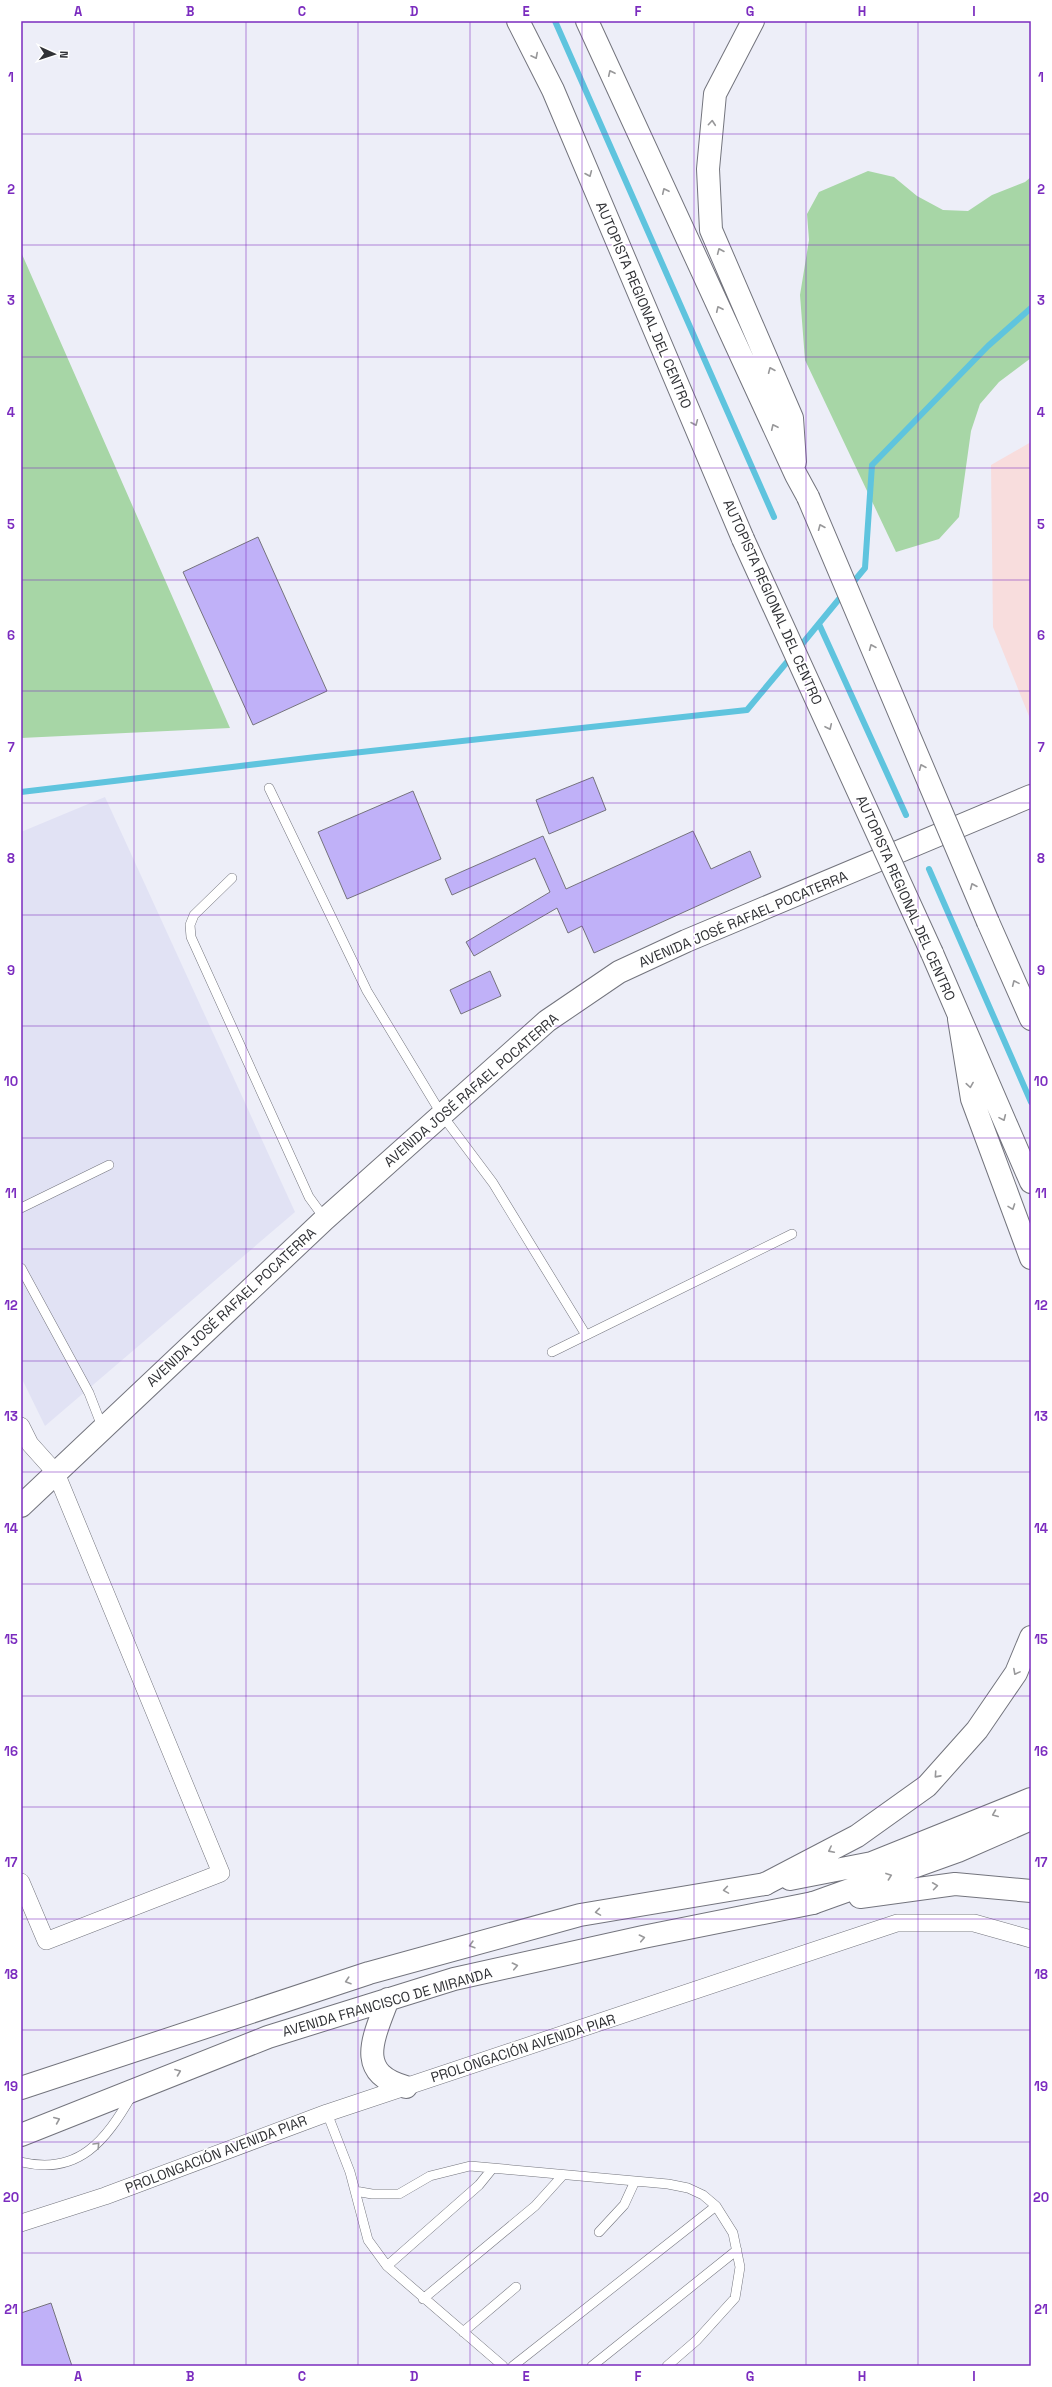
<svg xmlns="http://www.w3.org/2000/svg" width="1052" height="2387" font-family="'Space Grotesk',sans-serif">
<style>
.industrial{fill:#f8dddd}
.built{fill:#e1e2f4}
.green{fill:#a7d6a6}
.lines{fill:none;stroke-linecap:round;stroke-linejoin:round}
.stream{stroke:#5fc4de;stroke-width:6}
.building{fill:#c0b1f8;stroke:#75737d}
.lane-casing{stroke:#73747d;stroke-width:10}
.street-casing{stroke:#73747d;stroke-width:18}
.secondary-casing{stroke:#73747d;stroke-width:24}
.primary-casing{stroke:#73747d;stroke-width:24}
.highway-casing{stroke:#73747d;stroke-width:24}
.lane{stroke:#fff;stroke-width:9}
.street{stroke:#fff;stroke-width:17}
.secondary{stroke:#fff;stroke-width:22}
.primary{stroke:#fff;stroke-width:22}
.highway{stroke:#fff;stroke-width:22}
.highway-bridge-casing{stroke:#73747d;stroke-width:24;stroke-linecap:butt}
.highway-bridge{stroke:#fff;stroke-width:22}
.oneway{stroke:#98989a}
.grid{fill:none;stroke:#7b2cbf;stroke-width:1;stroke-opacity:0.55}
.labels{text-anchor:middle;stroke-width:3.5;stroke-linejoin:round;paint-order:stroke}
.street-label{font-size:14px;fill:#313236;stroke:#fff}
.neatline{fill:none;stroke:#7b2cbf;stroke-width:1.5}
.grid-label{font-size:13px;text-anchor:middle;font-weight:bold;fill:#7b2cbf}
</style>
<rect width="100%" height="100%" fill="#edeef8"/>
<path class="industrial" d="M1031 442V721L993 627 991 465Z"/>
<path class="built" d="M105 797 295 1212 45 1426 21 1377V832Z"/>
<path class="green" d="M868 171 894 177 917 196 943 210 968 211 992 195 1025 182 1031 177V358L999 382 980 404 971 431 959 517 939 539 896 552 805 360 800 295 809 240 807 214 819 192Z
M21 252 230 728 21 738Z"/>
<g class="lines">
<path class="stream" d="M555 21 774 517
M850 586 865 568 872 465 988 346 1031 308
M819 624 906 815
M798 649 844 593
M21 792 316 757 747 710 792 656
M929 869 1031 1102"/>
</g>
<path class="building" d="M258 537 327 691 253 725 183 572Z
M593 777 606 810 549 834 536 800Z
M413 791 441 859 347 899 318 832Z
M693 831 711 869 750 851 761 877 594 953 582 926 568 933 557 908 474 956 466 942 550 892 535 858 452 895 445 879 543 836 566 889Z
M490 971 501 996 461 1014 450 990Z
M51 2303 72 2366H21V2313Z"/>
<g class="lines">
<g class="lane-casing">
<path id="lane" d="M269 788 367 991 442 1115 493 1183 586 1335
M232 878 194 915 190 925 191 937 309 1197 325 1219
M21 1208 109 1165
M21 1268 89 1393 103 1429
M552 1352 792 1234
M327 2113 350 2172 368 2240 387 2266 503 2366
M21 2162C79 2176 106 2140 132 2095
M355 2191 372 2194H399L430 2176 470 2166 668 2184 688 2188 703 2195 716 2206 733 2233 740 2267 735 2298 697 2340 667 2366
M599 2232 624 2205 635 2181
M387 2266 479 2185 492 2169
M423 2299 535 2206 563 2175
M463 2332 516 2287
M513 2366 716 2206
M592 2366 737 2250"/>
</g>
<g class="street-casing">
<path id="street" d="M21 1426 30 1444 56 1473 221 1873 46 1941 21 1882
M21 2223 105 2196 327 2113 897 1923H974L1031 1939"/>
</g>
<g class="secondary-casing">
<path id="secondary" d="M21 1506 325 1219 547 1021 619 972 686 941 1031 796"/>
</g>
<g class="primary-casing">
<path id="primary" d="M388 1999C374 2037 354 2073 406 2087
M21 2088 369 1973 580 1915 765 1884
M21 2135 268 2037 454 1979 643 1937 813 1903"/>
</g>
<g class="highway-casing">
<path id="highway" d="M518 21 553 90 743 539
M587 21 796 475 808 497
M753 21 715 94 708 169 711 230 792 418 795 462
M988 922 1031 1019
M932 953 1031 1182
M959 1019 972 1099 1031 1258
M790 1879 872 1863 1031 1799
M765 1884 857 1836 927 1786 977 1730 1016 1673 1031 1637
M860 1897 955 1884 1031 1891
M813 1903 958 1851 1031 1819"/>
</g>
<use href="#lane" class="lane"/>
<use href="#street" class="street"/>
<use href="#secondary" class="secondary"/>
<use href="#primary" class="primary"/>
<use href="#highway" class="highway"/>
<g class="highway-bridge-casing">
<path id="highway-bridge" d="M808 497 988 922
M743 539 932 953"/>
</g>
<use href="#highway-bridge" class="highway-bridge"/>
</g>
<defs><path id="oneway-chevron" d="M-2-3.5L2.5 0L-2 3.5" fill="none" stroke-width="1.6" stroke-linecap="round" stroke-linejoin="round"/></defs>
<g class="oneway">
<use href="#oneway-chevron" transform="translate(535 56) rotate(63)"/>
<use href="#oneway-chevron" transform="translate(611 73) rotate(-115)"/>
<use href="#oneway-chevron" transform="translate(712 123) rotate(-85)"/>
<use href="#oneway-chevron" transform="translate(589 174) rotate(67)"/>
<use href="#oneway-chevron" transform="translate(665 191) rotate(-115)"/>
<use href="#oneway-chevron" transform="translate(720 251) rotate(-113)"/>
<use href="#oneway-chevron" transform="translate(719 309) rotate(-115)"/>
<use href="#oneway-chevron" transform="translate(771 370) rotate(-113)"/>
<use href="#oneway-chevron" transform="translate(695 423) rotate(67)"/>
<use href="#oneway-chevron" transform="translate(774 427) rotate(-115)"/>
<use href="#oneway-chevron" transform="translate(821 527) rotate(-113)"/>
<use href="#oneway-chevron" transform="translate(872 647) rotate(-113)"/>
<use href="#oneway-chevron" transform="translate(829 727) rotate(65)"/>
<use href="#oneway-chevron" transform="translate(922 767) rotate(-113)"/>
<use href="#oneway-chevron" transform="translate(973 886) rotate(-113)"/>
<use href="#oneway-chevron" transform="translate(1015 983) rotate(-114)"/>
<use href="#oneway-chevron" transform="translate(970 1085) rotate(81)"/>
<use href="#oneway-chevron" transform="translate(1003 1118) rotate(66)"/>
<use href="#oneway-chevron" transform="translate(1012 1207) rotate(70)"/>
<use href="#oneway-chevron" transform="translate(1016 1672) rotate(118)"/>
<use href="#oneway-chevron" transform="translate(937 1775) rotate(132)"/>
<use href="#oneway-chevron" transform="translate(995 1814) rotate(158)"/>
<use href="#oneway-chevron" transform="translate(831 1850) rotate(153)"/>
<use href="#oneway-chevron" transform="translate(889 1876) rotate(-20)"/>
<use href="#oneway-chevron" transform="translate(935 1886) rotate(-8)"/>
<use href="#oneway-chevron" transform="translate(726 1890) rotate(171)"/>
<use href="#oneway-chevron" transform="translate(598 1912) rotate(171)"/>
<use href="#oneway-chevron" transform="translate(642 1938) rotate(-12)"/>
<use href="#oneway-chevron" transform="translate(472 1945) rotate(164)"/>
<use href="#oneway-chevron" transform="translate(515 1966) rotate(-12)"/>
<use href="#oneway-chevron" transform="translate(348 1981) rotate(162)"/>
<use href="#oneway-chevron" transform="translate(178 2072) rotate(-21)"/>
<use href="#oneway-chevron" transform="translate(57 2120) rotate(-23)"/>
<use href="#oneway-chevron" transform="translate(97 2145) rotate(-47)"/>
</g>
<path class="grid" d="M134 21V2366M246 21V2366M358 21V2366M470 21V2366M582 21V2366M694 21V2366M806 21V2366M918 21V2366M21 134H1031M21 245H1031M21 357H1031M21 468H1031M21 580H1031M21 691H1031M21 803H1031M21 915H1031M21 1026H1031M21 1138H1031M21 1249H1031M21 1361H1031M21 1472H1031M21 1584H1031M21 1696H1031M21 1807H1031M21 1919H1031M21 2030H1031M21 2142H1031M21 2253H1031"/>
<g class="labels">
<g class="street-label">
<text transform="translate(644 305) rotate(67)" y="5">AUTOPISTA REGIONAL DEL CENTRO</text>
<text transform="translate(773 602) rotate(66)" y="5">AUTOPISTA REGIONAL DEL CENTRO</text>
<text transform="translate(906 898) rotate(66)" y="5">AUTOPISTA REGIONAL DEL CENTRO</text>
<text transform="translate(743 919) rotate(-23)" y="5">AVENIDA JOSÉ RAFAEL POCATERRA</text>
<text transform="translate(471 1090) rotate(-41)" y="5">AVENIDA JOSÉ RAFAEL POCATERRA</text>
<text transform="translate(231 1307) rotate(-43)" y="5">AVENIDA JOSÉ RAFAEL POCATERRA</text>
<text transform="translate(387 2002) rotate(-16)" y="5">AVENIDA FRANCISCO DE MIRANDA</text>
<text transform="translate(523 2048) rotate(-18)" y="5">PROLONGACIÓN AVENIDA PIAR</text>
<text transform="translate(216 2154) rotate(-21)" y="5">PROLONGACIÓN AVENIDA PIAR</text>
</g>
</g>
<rect width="1052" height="2387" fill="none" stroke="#ffffff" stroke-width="44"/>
<g transform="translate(54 54) rotate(93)" stroke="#ffffff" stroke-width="3" paint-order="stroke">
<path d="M0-3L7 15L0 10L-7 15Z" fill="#313236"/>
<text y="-6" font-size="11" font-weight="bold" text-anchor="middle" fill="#313236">N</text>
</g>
<rect x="22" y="22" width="1008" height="2343" class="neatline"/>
<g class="grid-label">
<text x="78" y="16">A</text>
<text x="190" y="16">B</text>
<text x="302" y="16">C</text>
<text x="414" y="16">D</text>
<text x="526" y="16">E</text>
<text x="638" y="16">F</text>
<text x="750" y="16">G</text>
<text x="862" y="16">H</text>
<text x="974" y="16">I</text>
<text x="11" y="82">1</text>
<text x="1041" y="82">1</text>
<text x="11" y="194">2</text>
<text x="1041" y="194">2</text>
<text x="11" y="305">3</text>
<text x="1041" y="305">3</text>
<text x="11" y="417">4</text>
<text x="1041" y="417">4</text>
<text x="11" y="529">5</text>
<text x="1041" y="529">5</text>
<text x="11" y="640">6</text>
<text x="1041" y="640">6</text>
<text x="11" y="752">7</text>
<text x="1041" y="752">7</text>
<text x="11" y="863">8</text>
<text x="1041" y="863">8</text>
<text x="11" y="975">9</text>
<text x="1041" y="975">9</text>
<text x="11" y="1086">10</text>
<text x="1041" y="1086">10</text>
<text x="11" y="1198">11</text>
<text x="1041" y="1198">11</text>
<text x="11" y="1310">12</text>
<text x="1041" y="1310">12</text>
<text x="11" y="1421">13</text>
<text x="1041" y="1421">13</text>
<text x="11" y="1533">14</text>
<text x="1041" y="1533">14</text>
<text x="11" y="1644">15</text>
<text x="1041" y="1644">15</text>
<text x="11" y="1756">16</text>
<text x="1041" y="1756">16</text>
<text x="11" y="1867">17</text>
<text x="1041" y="1867">17</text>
<text x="11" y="1979">18</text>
<text x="1041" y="1979">18</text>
<text x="11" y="2091">19</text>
<text x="1041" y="2091">19</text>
<text x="11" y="2202">20</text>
<text x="1041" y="2202">20</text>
<text x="11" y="2314">21</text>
<text x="1041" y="2314">21</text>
<text x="78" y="2381">A</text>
<text x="190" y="2381">B</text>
<text x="302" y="2381">C</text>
<text x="414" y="2381">D</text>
<text x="526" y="2381">E</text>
<text x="638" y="2381">F</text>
<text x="750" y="2381">G</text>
<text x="862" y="2381">H</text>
<text x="974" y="2381">I</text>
</g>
</svg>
